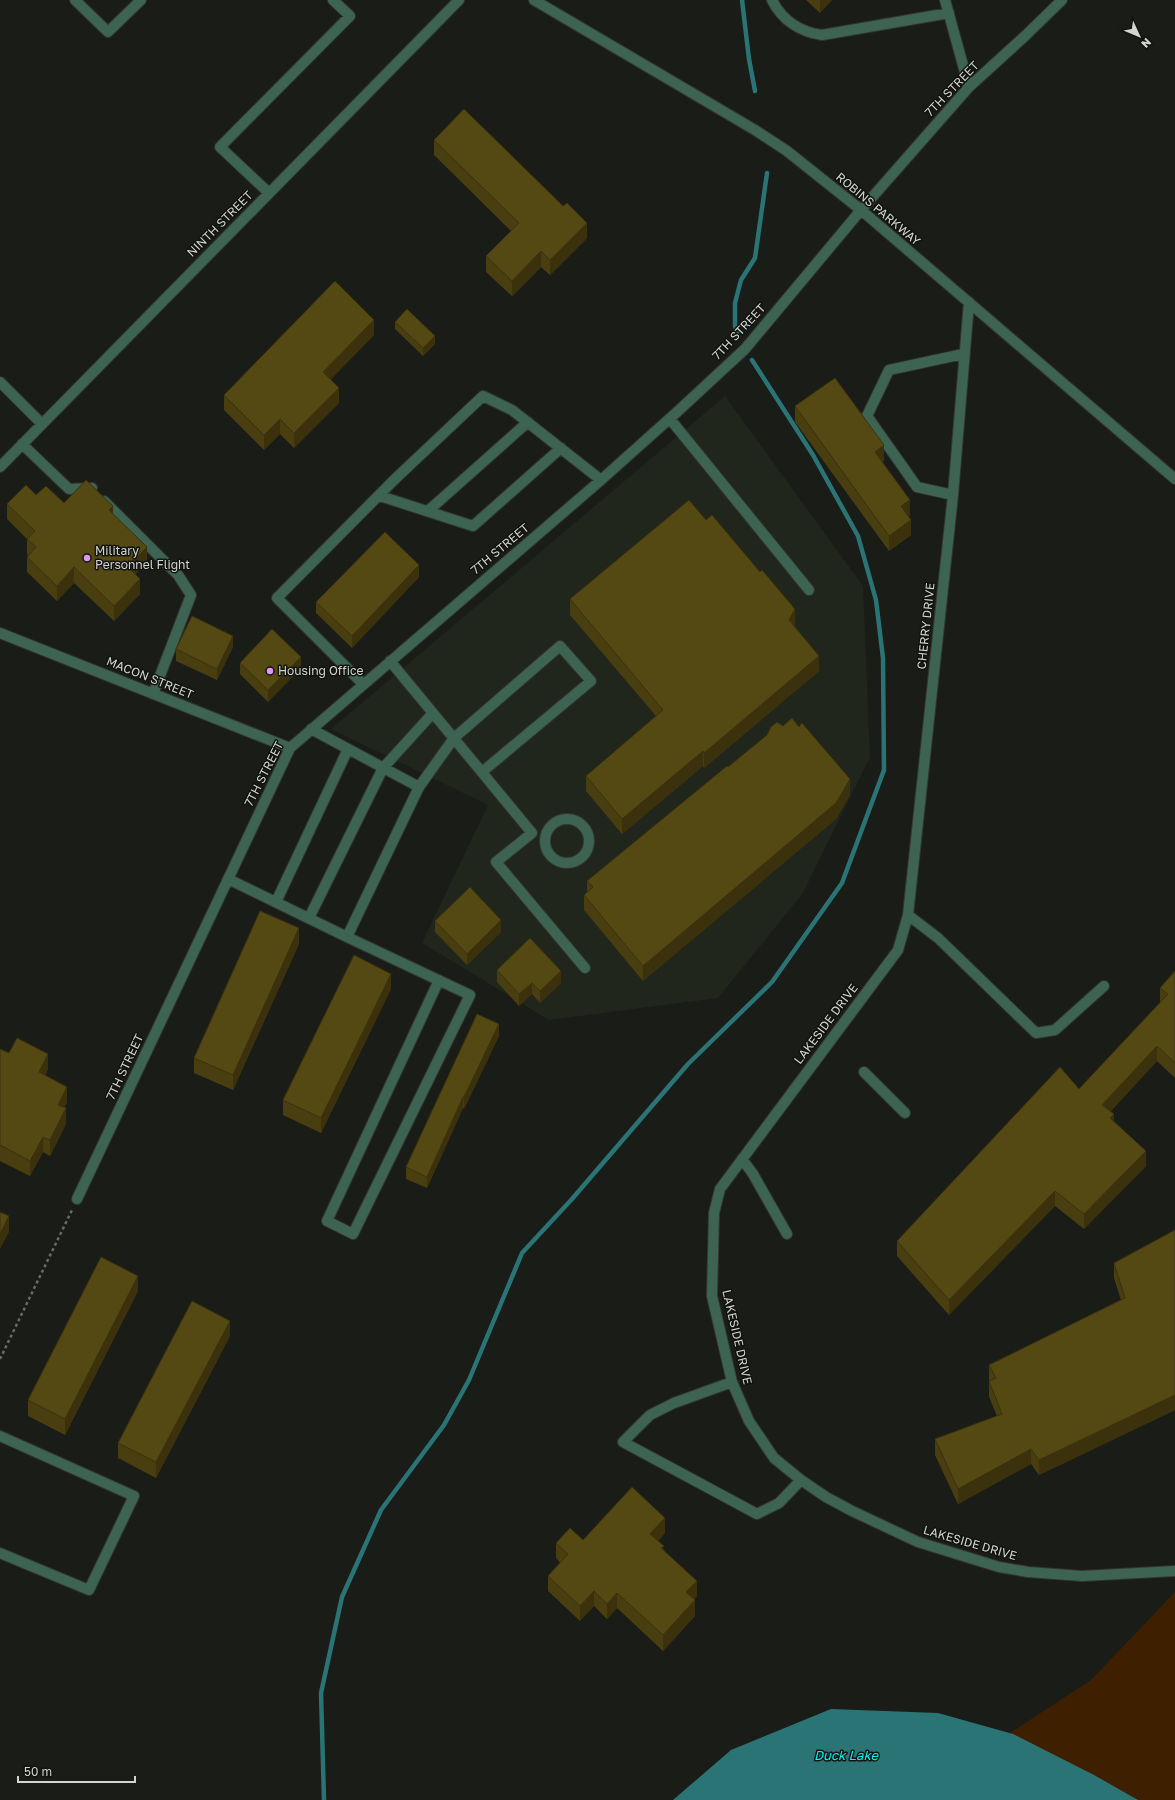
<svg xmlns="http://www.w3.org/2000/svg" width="1175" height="1800" font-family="'Golos Text',sans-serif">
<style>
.built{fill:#21261c}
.green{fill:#3e2001}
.water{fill:#2b7476}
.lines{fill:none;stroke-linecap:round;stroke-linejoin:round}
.stream{stroke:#2b7476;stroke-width:4.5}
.minor-casing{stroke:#343632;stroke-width:12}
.path{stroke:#696b68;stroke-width:2.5;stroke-dasharray:3 3;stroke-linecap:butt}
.minor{stroke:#3d6452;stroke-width:10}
.wall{fill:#483e10}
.shaded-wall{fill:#3b320d}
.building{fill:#544813;stroke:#3b320d}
.poi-dot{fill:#de98f2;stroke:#11130f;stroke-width:1.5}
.labels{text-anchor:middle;stroke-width:3;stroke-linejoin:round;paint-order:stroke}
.street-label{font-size:12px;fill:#d3d5d2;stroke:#11130f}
.poi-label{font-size:12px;fill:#d3d5d2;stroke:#11130f;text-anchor:start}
.water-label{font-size:13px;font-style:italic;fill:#05f5fb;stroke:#11130f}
</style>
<rect width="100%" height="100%" fill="#1a1c18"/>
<path class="built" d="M725 396 863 586 870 757 803 893 718 998 549 1020 422 943 488 805 331 729Z"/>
<path class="green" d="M1175 1592V1800H907L1091 1680Z"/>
<path class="water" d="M831 1709 938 1713 1013 1734 1094 1775 1138 1800H673L731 1750Z"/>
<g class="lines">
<path class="stream" d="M742 0 749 59 755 91
M738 337 735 326V303L741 280 755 258 767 173
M324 1800 321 1693 342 1597 381 1510 444 1425 469 1380 522 1253 572 1199 688 1064 772 982 842 883 884 770 883 658 876 600 858 536 813 455 752 360"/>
<g class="minor-casing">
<path id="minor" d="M75 0 108 32 141 0
M534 0 755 130 787 151 861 210 1175 479
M772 0C782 20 800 32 822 35L949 13
M945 0 969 87
M269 193 220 147 350 16 333 0
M969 302 953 495 908 915 938 938 1036 1033 1055 1030 1104 986
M0 382 42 424
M670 419 809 590
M22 444 69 489 92 488
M0 467 459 0
M953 495 917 487 867 416 889 370 963 354
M380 496 473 526 561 448
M104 501 178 575 191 595 153 694
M428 511 528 422
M0 633 290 748
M390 661 532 833 496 862 585 968
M363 684 277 598 395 479 483 396 512 410 601 480
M311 729 419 787
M545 841a22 22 0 1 1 44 0a22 22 0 1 1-44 0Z
M228 879 347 937 419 787 454 738 560 646 591 681 482 772
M276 902 348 749
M908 915 898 950 720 1189 714 1213 712 1296 732 1382 749 1421 774 1458 801 1480 826 1497 852 1511 918 1542 999 1567 1028 1572 1082 1576 1175 1571
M309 918 383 768 433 713
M347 937 470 995 353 1234 327 1221 439 980
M864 1072 905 1113
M742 1159 753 1174 787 1234
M77 1199 290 748 601 480 677 412 745 349 861 210 969 87 1025 36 1062 0
M732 1382 674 1403 650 1415 623 1442 757 1514 779 1503 801 1480
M0 1436 134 1496 89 1590 0 1553"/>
</g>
<path class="path" d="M0 1359 72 1210"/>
<use href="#minor" class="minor"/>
</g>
<path class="wall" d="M806 0H832L820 13Z
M434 140 587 238 550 275 541 267 512 296 486 272V256L511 231 434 155Z
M395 322 435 344 423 356 395 329Z
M374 335 331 379 339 403 294 448 280 434 264 450 224 410V395Z
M795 406 884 461 882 462 910 515 909 516 911 535 889 551 795 422Z
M36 495 64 503 113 514 147 562 135 574 140 594 114 621 74 583 57 601 27 572V557L28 555 27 554V539L7 519V504Z
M706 520 795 625 794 626 819 671 704 768 703 766 622 834 586 791V776L656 716 570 615V599Z
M419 577 352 648 316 613V602Z
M233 647 217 680 176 661V649Z
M240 663 301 668 268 702 240 674Z
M850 795 836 819 643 981 584 910V895L587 892V881Z
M435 921 501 932 467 965 435 932Z
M299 944 233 1090 194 1073V1058Z
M497 970 561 983 540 1003 532 994 519 1006 497 982Z
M1175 971V1078L1157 1061 1110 1112 1114 1121 1146 1166 1084 1229 1055 1206 949 1315 897 1256V1241L1079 1089 1160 1003V988Z
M391 989 321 1133 283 1115V1100Z
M499 1036 464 1109 463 1108 427 1188 406 1179V1167Z
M0 1049 9 1053 48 1069 45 1076 67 1102 64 1108 66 1124 50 1156 43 1152 30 1176 0 1161Z
M1175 1230V1410L1039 1475 1031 1464 958 1504 935 1455V1439L997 1416 989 1397V1365L1121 1300 1114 1278V1263Z
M138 1291 65 1435 28 1416V1400Z
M230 1336 156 1478 118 1458V1443Z
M665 1533 658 1541 664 1550 697 1596 694 1599 695 1616 663 1651 617 1608 607 1619 594 1606 580 1621 548 1591V1576L560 1563 556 1558V1543Z"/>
<path class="shaded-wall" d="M820 0H832L820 13Z
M587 223V238L550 275V260Z
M541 251V267L512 296V281Z
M374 320V335L323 387V372Z
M435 336V344L423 356V348Z
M339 388V403L294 448V433Z
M280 419V434L264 450V435Z
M884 445V461L875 467V452Z
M910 500V515L901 521V506Z
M113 506V521L109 510Z
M911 520V535L889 551V536Z
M147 547V562L128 582V567Z
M419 565V577L352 648V636Z
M74 567V583L57 601V586Z
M140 579V594L114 621V606Z
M795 609V625L789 636V620Z
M233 636V647L217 680V669Z
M819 656V671L704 768V753Z
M301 657V668L268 702V690Z
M703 751V766L622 834V819Z
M850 779V795L836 819 643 981V966Z
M501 920V932L467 965V954Z
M299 928V944L233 1090V1075Z
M561 971V983L540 1003V991Z
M391 974V989L321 1133V1118Z
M532 983V994L519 1006V994Z
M499 1024V1036L464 1109V1097Z
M1157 1046V1061L1102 1120V1105Z
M48 1054V1069L39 1088V1072Z
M67 1087V1102L58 1120V1105Z
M463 1097V1108L427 1188V1177Z
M66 1108V1124L50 1156V1140Z
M1114 1114V1130L1110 1118Z
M43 1137V1152L30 1176V1161Z
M1146 1151V1166L1084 1229V1214Z
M1055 1191V1206L949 1315V1300Z
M9 1216V1232L0 1249V1234Z
M138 1276V1291L65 1435V1419Z
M230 1321V1336L156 1478V1462Z
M1175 1395V1410L1039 1475V1460Z
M1031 1449V1464L958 1504V1489Z
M665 1518V1533L650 1549V1534Z
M697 1581V1596L686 1608V1592Z
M594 1591V1606L580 1621V1606Z
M617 1593V1608L607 1619V1604Z
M695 1600V1616L663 1651V1635Z"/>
<path class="building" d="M464 109 563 206 567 203 587 223 550 260 541 251 512 281 486 256 519 223 434 140Z
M335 281 374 320 323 372 339 388 294 433 280 419 264 435 224 395Z
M407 309 435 336 423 348 395 322Z
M835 378 884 445 875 452 910 500 901 506 911 520 889 536 795 406Z
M86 480 113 506 109 510 147 547 128 567 140 579 114 606 74 567 57 586 27 557 36 547 27 539 35 531 7 504 26 485 36 495 46 486 64 503Z
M689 500 706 520 712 515 760 572 762 570 795 609 789 620 819 656 704 753 703 751 622 819 586 776 663 710 570 599Z
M385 532 419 565 352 636 316 602Z
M192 616 233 636 217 669 176 649Z
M272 629 301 657 268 690 240 663Z
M792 718 799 727 802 723 850 779 836 803 643 966 584 895 593 887 587 881 727 766 728 767 767 735 771 727 777 722 783 726Z
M470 887 501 920 467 954 435 921Z
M260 911 299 928 233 1075 194 1058Z
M530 938 561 971 540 991 532 983 519 994 497 970Z
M354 955 391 974 321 1118 283 1100Z
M1175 971V1063L1157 1046 1102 1105 1114 1114 1110 1118 1146 1151 1084 1214 1055 1191 949 1300 897 1241 1060 1067 1079 1089 1168 994 1160 988Z
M477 1014 499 1024 464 1097H463L427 1177 406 1167Z
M17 1038 48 1054 39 1072 67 1087 58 1105 66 1108 50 1140 43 1137 30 1161 0 1145V1049L9 1053Z
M0 1212 9 1216 0 1234Z
M1175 1230V1395L1039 1460 1031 1449 958 1489 935 1439 1002 1414 989 1381 996 1378 989 1365 1125 1298 1114 1263Z
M101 1257 138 1276 65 1419 28 1400Z
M192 1301 230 1321 156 1462 118 1443Z
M632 1487 665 1518 650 1534 664 1546 661 1548 697 1581 686 1592 695 1600 663 1635 617 1593 607 1604 594 1591 580 1606 548 1576 568 1554 556 1543 570 1528 583 1540Z"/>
<g class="poi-dot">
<circle cx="87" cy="558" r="4"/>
<circle cx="270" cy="671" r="4"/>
</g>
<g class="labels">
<g class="street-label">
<text transform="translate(952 89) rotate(-46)" y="4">7TH STREET</text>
<text transform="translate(878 209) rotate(40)" y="4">ROBINS PARKWAY</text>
<text transform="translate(220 224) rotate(-45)" y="4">NINTH STREET</text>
<text transform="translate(739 332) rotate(-47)" y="4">7TH STREET</text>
<text transform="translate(500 549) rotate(-40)" y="4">7TH STREET</text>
<text transform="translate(926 626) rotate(-84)" y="4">CHERRY DRIVE</text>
<text transform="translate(150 678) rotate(22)" y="4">MACON STREET</text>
<text transform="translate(264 774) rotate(-63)" y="4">7TH STREET</text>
<text transform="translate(826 1024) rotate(-53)" y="4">LAKESIDE DRIVE</text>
<text transform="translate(125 1067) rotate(-65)" y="4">7TH STREET</text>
<text transform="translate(737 1337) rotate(77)" y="4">LAKESIDE DRIVE</text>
<text transform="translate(970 1543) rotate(16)" y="4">LAKESIDE DRIVE</text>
</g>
<g class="poi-label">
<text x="95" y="555">Military<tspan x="95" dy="14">Personnel Flight</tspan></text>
<text x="278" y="675">Housing Office</text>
</g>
<g class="water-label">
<text x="846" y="1760">Duck Lake</text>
</g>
</g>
<g transform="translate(1139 36) rotate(134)" stroke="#11130f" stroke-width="3" paint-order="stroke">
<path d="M0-3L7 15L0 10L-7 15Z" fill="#d3d5d2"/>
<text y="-6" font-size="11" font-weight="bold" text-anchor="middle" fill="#d3d5d2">N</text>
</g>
<path d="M18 1776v6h117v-6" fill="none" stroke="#d3d5d2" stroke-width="2"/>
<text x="24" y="1776" font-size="12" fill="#d3d5d2" stroke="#11130f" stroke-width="3" paint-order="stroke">50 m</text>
</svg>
